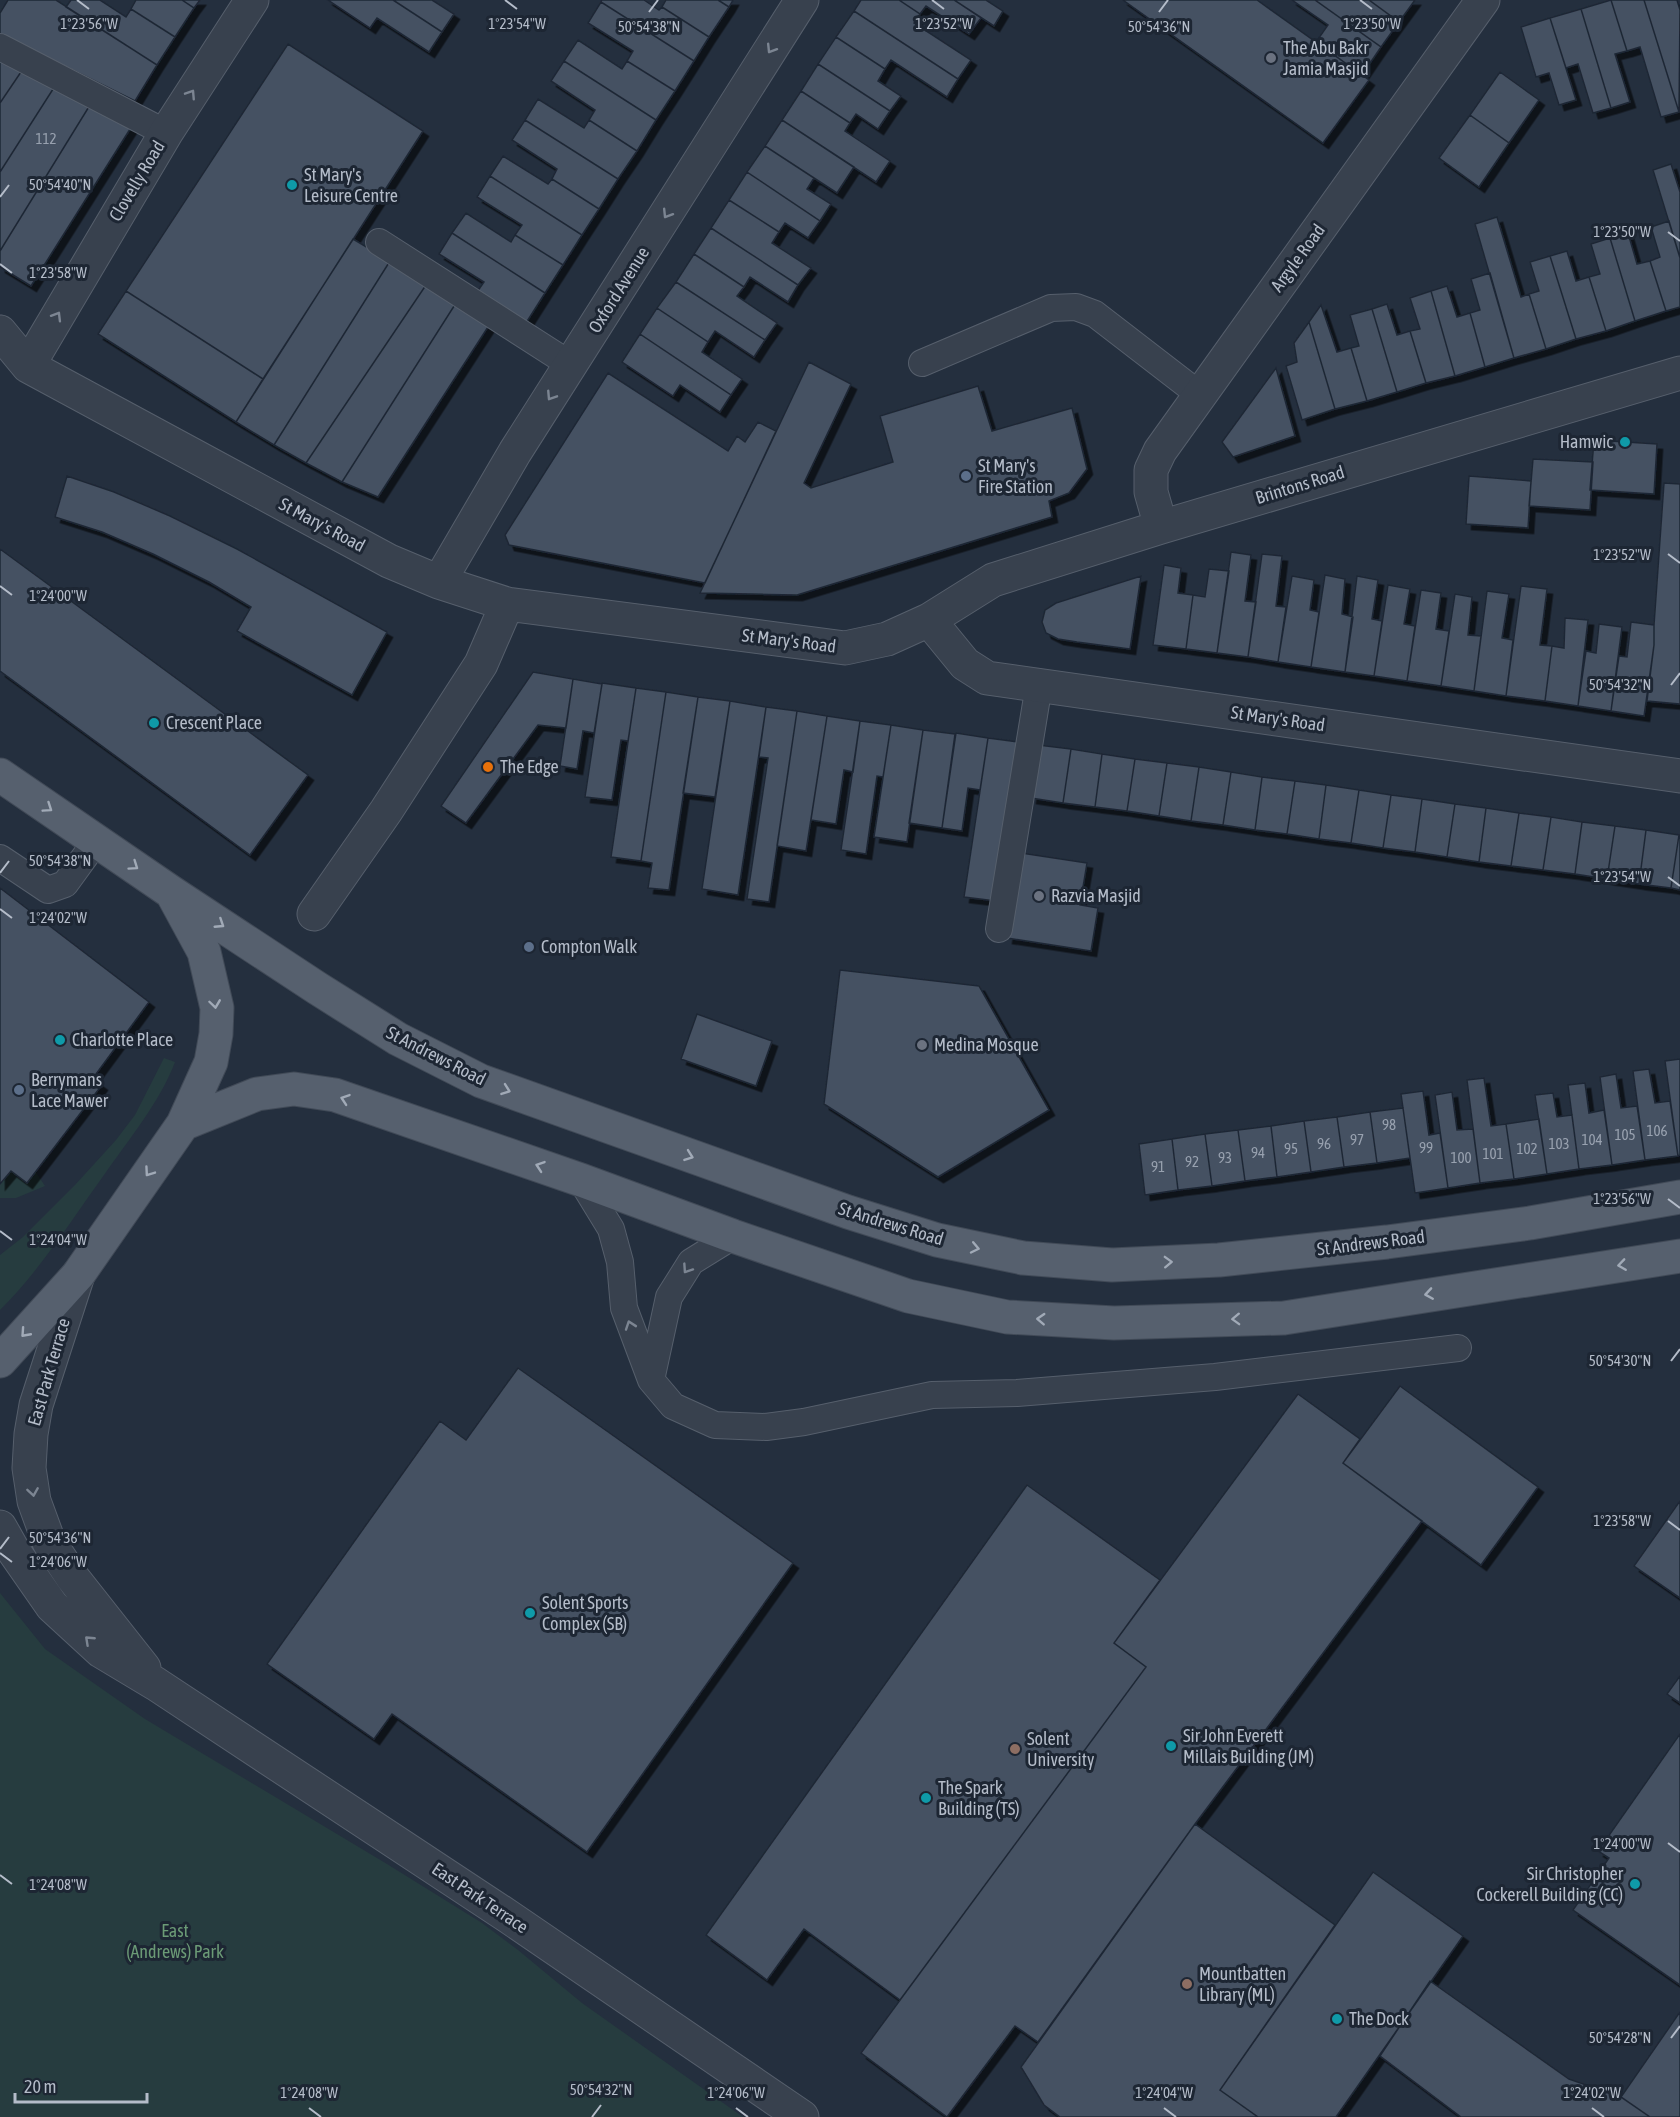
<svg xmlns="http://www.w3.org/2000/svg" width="1680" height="2117" font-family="'Asap Condensed',sans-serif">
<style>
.green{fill:#263c3f}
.building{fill:#455162;stroke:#1f2835;stroke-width:1.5;filter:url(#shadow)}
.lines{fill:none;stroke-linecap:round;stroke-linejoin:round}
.lane-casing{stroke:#565f6c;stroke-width:28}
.street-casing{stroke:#565f6c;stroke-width:35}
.primary-casing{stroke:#414a57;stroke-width:35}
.lane{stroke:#38414e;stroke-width:26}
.street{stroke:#38414e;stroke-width:33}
.primary{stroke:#56606e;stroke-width:33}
.oneway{stroke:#7c8592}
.oneway2{stroke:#a1aab7}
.ticks{fill:none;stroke:#b4bcc9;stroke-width:2}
.worship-dot{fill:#6b7280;stroke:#1d2633;stroke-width:2}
.culture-dot{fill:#0f9aa8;stroke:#1d2633;stroke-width:2}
.service-dot{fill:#5c6f8a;stroke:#1d2633;stroke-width:2}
.food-dot{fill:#e8710a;stroke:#1d2633;stroke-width:2}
.education-dot{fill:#8d6e63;stroke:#1d2633;stroke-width:2}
.labels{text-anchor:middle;stroke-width:6;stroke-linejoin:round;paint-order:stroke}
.number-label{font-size:15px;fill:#98a1af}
.poi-label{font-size:18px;fill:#b4bcc9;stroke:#1d2633;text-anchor:start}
.street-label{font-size:18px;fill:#b4bcc9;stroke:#1d2633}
.park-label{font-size:18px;fill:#6b9a76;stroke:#1d2633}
.ticks-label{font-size:15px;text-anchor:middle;fill:#b4bcc9;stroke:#1d2633;stroke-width:6;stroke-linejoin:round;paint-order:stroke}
</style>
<defs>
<filter id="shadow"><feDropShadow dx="5.5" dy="5.5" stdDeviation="0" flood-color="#0009"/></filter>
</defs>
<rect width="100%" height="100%" fill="#242f3e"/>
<path class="green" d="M164 1058 175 1062C160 1102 129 1139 104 1175 73 1218 38 1273 0 1310V1255L23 1237 75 1185 116 1140 135 1115Z
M11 1171 27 1183 35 1171 45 1186 16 1198H0V1184Z
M0 1593 45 1649 145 1719 387 1864 482 1923 518 1950 582 2003 743 2117H0Z"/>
<path class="building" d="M8 0H56L157 65 135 101 0 34V13Z
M71 0H100L126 17 131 9 175 37 157 65 66 7Z
M136 0H182L194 8 175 37 131 9Z
M182 0H200L194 8Z
M328 0H393L442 32 429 52 377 18 370 28Z
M393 0H432L454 14 442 32Z
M602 0H644L659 10 662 7 709 37 694 61 601 2Z
M666 0H718L729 7 709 37 662 7Z
M718 0H733L729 7Z
M861 0H899L920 14 914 23 971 60 958 79 854 11Z
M899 0H954L981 18 969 34 926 6 920 14Z
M954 0H986L1003 11 994 26Z
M1123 0H1257L1369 80 1323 143Z
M1292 0H1315L1381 47 1362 75 1316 42 1328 25Z
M1315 0H1369L1399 22 1381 47Z
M1369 0H1415L1399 22Z
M1611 0H1644L1679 112 1661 117 1640 47 1627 51Z
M1611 0 1627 51 1615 54 1630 102 1611 108 1581 9Z
M1644 0H1677L1680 10 1679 112Z
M601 2 694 61 675 91 627 61 633 51 588 23Z
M1581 9 1611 108 1593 113 1578 64 1566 68 1550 18Z
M854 11 958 79 947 97 891 60 885 69 836 37Z
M1550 18 1576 100 1559 105 1549 73 1536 77 1521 27Z
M836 37 885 69 878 81 901 96 890 111 818 64Z
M578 40 622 69 627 61 675 91 656 120 564 61Z
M288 44 423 131 263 379 126 291Z
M0 59 23 69 0 103Z
M564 61 656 120 637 151 589 120 595 110 551 81Z
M818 64 890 111 878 129 856 114 850 123 801 91Z
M23 69 55 86 0 172V103Z
M1500 72 1539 100 1509 143 1470 115Z
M55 86 90 105 0 251V172Z
M801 91 850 123 845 131 890 161 876 182 782 120Z
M538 99 584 128 589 120 637 151 618 179 525 120Z
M90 105 132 126 31 286 0 267V251Z
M1470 115 1509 143 1479 187 1439 158Z
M525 120 618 179 599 209 552 179 557 169 512 140Z
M782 120 854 167 837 193 765 146Z
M765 146 814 178 807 189 831 204 820 221 747 172Z
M503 156 548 184 552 179 599 209 582 235 490 176Z
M1671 164 1680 192V258L1653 170Z
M747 172 820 221 808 238 785 223 779 232 729 200Z
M490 176 582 235 563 265 515 235 522 225 477 197Z
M729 200 779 232 772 243 811 268 798 285 711 228Z
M466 213 511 242 515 235 563 265 545 293 452 233Z
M1497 217 1521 297 1529 294 1546 349 1514 358 1475 224Z
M1669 221 1680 258V307L1666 311 1650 261 1660 257 1651 227Z
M711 228 798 285 788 302 750 277 744 287 694 254Z
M452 233 545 293 526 323 477 292 484 282 439 254Z
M1628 233 1637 264 1650 261 1666 311 1635 321 1610 238Z
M1610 238 1635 321 1606 331 1589 277 1600 274 1591 244Z
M353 239 390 261 274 445 236 422Z
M1567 251 1576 281 1589 277 1606 331 1576 339 1550 256Z
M694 254 744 287 737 296 777 323 765 340 676 282Z
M1550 256 1576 339 1546 349 1529 294 1539 291 1530 262Z
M390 261 426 285 306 463 274 445Z
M1490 273 1514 358 1485 367 1470 313 1480 310 1471 279Z
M676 282 765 340 754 357 715 331 708 342 657 308Z
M426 285 456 303 342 482 306 463Z
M1447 286 1457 317 1470 313 1485 367 1455 376 1431 291Z
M126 291 263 379 236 422 98 334Z
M1431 291 1455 376 1426 383 1410 331 1420 329 1410 298Z
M456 303 488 327 378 497 342 482Z
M1387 304 1397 335 1410 331 1426 383 1397 392 1372 309Z
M1321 305 1337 352 1351 348 1367 401 1335 409 1309 322Z
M657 308 708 342 702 352 742 379 731 395 640 334Z
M1372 309 1397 392 1367 401 1351 348 1359 346 1350 315Z
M1309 322 1335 409 1302 420 1286 366 1297 362 1294 343Z
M640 334 731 395 720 412 680 385 673 396 622 362Z
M809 362 851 384 804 483 811 488 893 462 880 416 978 386 992 431 1072 408 1087 469 1069 493 1049 501 1052 517 797 595 700 593Z
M1276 368 1295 436 1233 457 1222 442Z
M608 373 728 451 737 436 745 442 758 422 776 431 705 583 509 545 505 535Z
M1594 440 1657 444 1654 494 1590 490Z
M1533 459 1593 462 1590 510 1529 506Z
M67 476 114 492 170 516 237 549 387 632 352 695 237 631 251 607 209 582 153 554 102 532 55 517Z
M1469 476 1531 481 1528 528 1466 524Z
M1664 483 1680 484V704L1647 701 1654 645V625Z
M0 549 308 775 250 855 0 671Z
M1231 552 1251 555 1245 601 1256 602 1248 657 1217 653Z
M1262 554 1282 556 1276 606 1286 607 1278 662 1248 657Z
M1164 565 1181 568 1178 593 1193 595 1186 649 1153 645Z
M1209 569 1229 571 1217 653 1186 649 1193 595 1205 597Z
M1325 575 1345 579 1342 614 1353 617 1345 672 1311 667Z
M1141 576 1130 649 1077 642 1058 639 1046 633 1042 622 1045 610 1056 603Z
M1292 576 1314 580 1310 610 1319 612 1311 667 1278 662Z
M1357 576 1378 580 1372 619 1382 621 1374 676 1345 672Z
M1388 585 1410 589 1404 624 1415 626 1407 681 1374 676Z
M1521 586 1547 589 1540 645 1552 646 1545 701 1506 696Z
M1421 590 1441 593 1436 629 1449 631 1441 686 1407 681Z
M1487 591 1509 594 1502 638 1513 640 1506 696 1474 691Z
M1455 594 1472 597 1468 635 1481 636 1474 691 1441 686Z
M1565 618 1588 620 1578 706 1545 701 1552 646 1564 648Z
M1631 622 1654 625V645L1644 716 1611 711 1619 656 1627 657Z
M1599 624 1622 627 1611 711 1578 706 1586 651 1596 653Z
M533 672 573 679 566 728 538 725 466 823 441 806Z
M573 679 602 684 594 733 583 731 577 769 560 766Z
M602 683 636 688 628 741 621 740 612 800 585 797Z
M636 688 666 692 641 861 611 857Z
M666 692 698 697 669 890 648 888 652 863 641 861Z
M698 697 730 701 715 797 683 793Z
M730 701 766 707 738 895 702 889Z
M766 707 797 711 769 902 747 899 768 758 759 757Z
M797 711 827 716 806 851 777 846Z
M827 716 860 721 853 772 844 770 836 824 811 820Z
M860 721 891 725 883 777 877 776 866 854 841 850Z
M891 725 923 730 907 842 874 837Z
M923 730 955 734 942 828 909 823Z
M956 733 988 738 980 790 968 788 962 831 942 828Z
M988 738 1019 742 996 901 964 897Z
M1038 745 1071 749 1063 803 1031 798Z
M1071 749 1102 754 1095 807 1063 803Z
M1102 754 1135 759 1127 811 1095 807Z
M1135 759 1167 763 1159 816 1127 811Z
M1167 763 1199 767 1191 821 1159 816Z
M1199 767 1231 772 1223 825 1191 821Z
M1231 772 1262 777 1255 830 1223 825Z
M1262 777 1295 781 1287 834 1255 830Z
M1295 781 1326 785 1319 839 1287 834Z
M1326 785 1359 790 1351 843 1319 839Z
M1359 790 1391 795 1383 848 1351 843Z
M1391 795 1422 799 1415 852 1383 848Z
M1422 799 1455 804 1447 857 1415 852Z
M1455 804 1486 808 1479 862 1447 857Z
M1486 808 1519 813 1511 866 1479 862Z
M1519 813 1551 817 1543 870 1511 866Z
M1551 817 1582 822 1575 874 1543 870Z
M1582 822 1615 826 1607 879 1575 874Z
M1615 826 1646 830 1639 884 1607 879Z
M1646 830 1679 835 1671 888 1639 884Z
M1679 835H1680V890L1671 888Z
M1021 853 1087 863 1080 905 1098 908 1091 951 1007 938Z
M0 888 149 1002 93 1078 102 1085 27 1183 11 1171 0 1184Z
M840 970 979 986 1049 1110 938 1177 824 1104Z
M697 1014 772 1041 756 1086 681 1059Z
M1680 1059V1155L1678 1156 1665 1061Z
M1649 1069 1655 1103 1670 1101 1678 1156 1645 1160 1633 1071Z
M1616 1074 1621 1108 1637 1106 1645 1160 1612 1165 1600 1077Z
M1484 1078 1491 1126 1506 1124 1514 1179 1480 1183 1467 1080Z
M1585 1083 1589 1113 1604 1110 1612 1165 1579 1169 1568 1085Z
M1423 1091 1429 1135 1440 1133 1448 1188 1415 1193 1401 1094Z
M1452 1092 1457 1130 1473 1129 1480 1183 1448 1188 1435 1095Z
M1553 1093 1557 1117 1572 1115 1579 1169 1547 1174 1535 1095Z
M1403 1108 1410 1158 1377 1163 1370 1112Z
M1370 1112 1377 1163 1344 1167 1337 1117Z
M1337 1117 1344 1167 1311 1172 1304 1121Z
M1539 1119 1547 1174 1514 1179 1506 1124Z
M1304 1121 1311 1172 1277 1177 1271 1126Z
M1271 1126 1277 1177 1245 1181 1238 1130Z
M1238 1130 1245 1181 1212 1186 1205 1134Z
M1205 1134 1212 1186 1178 1190 1172 1139Z
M1172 1139 1178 1190 1145 1195 1139 1144Z
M518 1368 793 1563 587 1852 392 1714 374 1739 267 1664 440 1421 466 1440Z
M1400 1386 1538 1487 1481 1565 1343 1463Z
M1298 1394 1360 1439 1343 1463 1422 1521 1195 1824 1038 2042 1015 2026 947 2117 861 2053 1146 1667 1114 1643Z
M1027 1485 1160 1580 1114 1643 1146 1667 900 2000 804 1929 767 1980 706 1935Z
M1680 1501V1598L1634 1566Z
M1680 1676V1703L1667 1694Z
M1680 1734V1985L1573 1910 1609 1858 1598 1851Z
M1195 1824 1335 1925 1220 2090 1258 2117H1060L1044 2105 1021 2067Z
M1373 1872 1463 1936 1336 2117H1258L1220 2090Z
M1430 1981 1569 2079 1621 2097 1650 2117H1461L1380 2056Z
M1680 2012V2117H1650L1621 2097Z"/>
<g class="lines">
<g class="lane-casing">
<path id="lane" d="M0 47 166 133
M379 242 571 365
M922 363 1051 308 1076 307 1095 314 1200 395
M0 858 48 890 65 884 97 840
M999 929 1039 685
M581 1180 611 1229 620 1262 624 1308 651 1380 673 1406 715 1425 766 1427 804 1422 932 1395 1017 1393 1215 1377 1458 1348
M651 1380 669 1297 691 1262 733 1236"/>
</g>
<g class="street-casing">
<path id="street" d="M0 332 28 366 389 561 439 582 507 604 845 648 887 639 929 620 965 664 987 678 1680 776
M28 366 166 133 252 0
M1161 527 1151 492V470L1160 451 1483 0
M439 582 515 452 802 0
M929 620 993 580 1161 527 1680 373
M314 914 386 811 481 664 507 604
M78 1275 36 1405 31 1434 29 1468 34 1501 49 1542 73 1578 144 1668
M0 1527 13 1550 52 1606 101 1651 156 1684 509 1917 802 2117"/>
</g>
<g class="primary-casing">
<path id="primary" d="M0 775 171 892 317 988 398 1039 481 1081 848 1212 937 1240 1023 1258 1112 1265 1219 1260 1387 1242 1530 1223 1680 1197
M183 1124 257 1094 294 1089 335 1095 581 1180 733 1236 908 1296 1007 1317 1114 1323 1284 1318 1680 1256
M0 1361 78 1275 183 1124 211 1062 216 1034 217 1008 204 952 173 895"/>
</g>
<use href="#lane" class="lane"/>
<use href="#street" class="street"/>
<use href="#primary" class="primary"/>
</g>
<defs><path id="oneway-chevron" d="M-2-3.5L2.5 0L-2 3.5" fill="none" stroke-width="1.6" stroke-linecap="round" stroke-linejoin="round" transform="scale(1.5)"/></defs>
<g class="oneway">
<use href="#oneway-chevron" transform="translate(771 49) rotate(122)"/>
<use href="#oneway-chevron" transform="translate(191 94) rotate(-57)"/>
<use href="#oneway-chevron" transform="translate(667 214) rotate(122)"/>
<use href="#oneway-chevron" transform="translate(57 316) rotate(-59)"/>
<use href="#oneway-chevron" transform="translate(551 396) rotate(123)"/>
<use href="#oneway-chevron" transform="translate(687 1269) rotate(124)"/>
<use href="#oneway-chevron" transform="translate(630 1325) rotate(-109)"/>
<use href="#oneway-chevron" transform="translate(33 1492) rotate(81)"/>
<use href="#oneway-chevron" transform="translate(89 1640) rotate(-137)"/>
</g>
<g class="oneway2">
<use href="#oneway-chevron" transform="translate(48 808) rotate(34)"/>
<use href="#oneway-chevron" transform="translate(134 866) rotate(35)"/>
<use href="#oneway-chevron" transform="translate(220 924) rotate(33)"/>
<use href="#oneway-chevron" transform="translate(215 1004) rotate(82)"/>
<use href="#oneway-chevron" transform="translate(506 1090) rotate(20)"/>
<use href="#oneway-chevron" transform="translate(345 1099) rotate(-161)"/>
<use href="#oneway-chevron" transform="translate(689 1156) rotate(20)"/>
<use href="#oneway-chevron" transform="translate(540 1166) rotate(-161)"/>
<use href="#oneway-chevron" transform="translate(149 1172) rotate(125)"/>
<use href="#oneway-chevron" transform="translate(975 1248) rotate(12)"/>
<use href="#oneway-chevron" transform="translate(1168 1262) rotate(-2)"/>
<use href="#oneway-chevron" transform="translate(1622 1265) rotate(172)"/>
<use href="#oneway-chevron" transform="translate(1429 1294) rotate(171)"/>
<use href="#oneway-chevron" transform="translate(1041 1319) rotate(-177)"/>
<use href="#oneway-chevron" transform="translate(1236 1319) rotate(178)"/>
<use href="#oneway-chevron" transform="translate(25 1333) rotate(132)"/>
</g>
<path class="ticks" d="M77 0 89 9M505 0 517 9M932 0 944 9M1360 0 1372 9M649 12 658 0M1159 12 1168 0M0 197 9 185M1668 232 1680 241M0 264 12 273M1668 554 1680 563M0 586 12 595M1671 685 1680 673M0 873 9 861M1668 877 1680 886M0 909 12 918M1668 1199 1680 1208M0 1231 12 1240M1671 1361 1680 1349M1668 1521 1680 1530M0 1549 9 1537M0 1553 12 1562M1668 1843 1680 1852M0 1875 12 1884M1671 2038 1680 2026M309 2108 321 2117M736 2108 748 2117M1164 2108 1176 2117M1592 2108 1604 2117M592 2117 601 2105"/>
<g class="worship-dot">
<circle cx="1271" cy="58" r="6"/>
<circle cx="1039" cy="896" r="6"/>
<circle cx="922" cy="1045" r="6"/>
</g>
<g class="culture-dot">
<circle cx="292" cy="185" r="6"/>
<circle cx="1625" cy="442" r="6"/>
<circle cx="154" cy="723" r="6"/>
<circle cx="60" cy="1040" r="6"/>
<circle cx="530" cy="1613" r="6"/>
<circle cx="1171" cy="1746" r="6"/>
<circle cx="926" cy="1798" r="6"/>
<circle cx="1635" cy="1884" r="6"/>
<circle cx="1337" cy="2019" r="6"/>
</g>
<g class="service-dot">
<circle cx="966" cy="476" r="6"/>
<circle cx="529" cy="947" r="6"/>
<circle cx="19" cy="1090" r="6"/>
</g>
<circle class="food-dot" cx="488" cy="767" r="6"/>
<g class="education-dot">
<circle cx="1015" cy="1749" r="6"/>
<circle cx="1187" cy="1984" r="6"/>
</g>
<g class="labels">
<g class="number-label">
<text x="46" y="144">112</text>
<text x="1389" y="1130">98</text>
<text x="1657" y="1136">106</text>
<text x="1625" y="1140">105</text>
<text x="1357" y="1145">97</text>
<text x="1592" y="1145">104</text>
<text x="1324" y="1149">96</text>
<text x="1559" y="1149">103</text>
<text x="1426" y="1153">99</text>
<text x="1291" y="1154">95</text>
<text x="1527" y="1154">102</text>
<text x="1258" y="1158">94</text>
<text x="1493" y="1159">101</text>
<text x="1225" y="1163">93</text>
<text x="1461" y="1163">100</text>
<text x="1192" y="1167">92</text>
<text x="1158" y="1172">91</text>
</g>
<g class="poi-label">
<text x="1283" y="54">The Abu Bakr<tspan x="1283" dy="21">Jamia Masjid</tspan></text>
<text x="304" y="181">St Mary's<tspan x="304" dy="21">Leisure Centre</tspan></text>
<text x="1613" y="448" text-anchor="end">Hamwic</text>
<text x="978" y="472">St Mary's<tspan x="978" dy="21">Fire Station</tspan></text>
<text x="166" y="729">Crescent Place</text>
<text x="500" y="773">The Edge</text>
<text x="1051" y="902">Razvia Masjid</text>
<text x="541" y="953">Compton Walk</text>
<text x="72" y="1046">Charlotte Place</text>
<text x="934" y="1051">Medina Mosque</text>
<text x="31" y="1086">Berrymans<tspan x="31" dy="21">Lace Mawer</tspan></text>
<text x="542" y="1609">Solent Sports<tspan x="542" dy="21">Complex (SB)</tspan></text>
<text x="1183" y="1742">Sir John Everett<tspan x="1183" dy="21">Millais Building (JM)</tspan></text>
<text x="1027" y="1745">Solent<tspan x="1027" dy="21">University</tspan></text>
<text x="938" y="1794">The Spark<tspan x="938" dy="21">Building (TS)</tspan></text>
<text x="1623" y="1880" text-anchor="end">Sir Christopher<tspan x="1623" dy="21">Cockerell Building (CC)</tspan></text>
<text x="1199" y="1980">Mountbatten<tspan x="1199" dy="21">Library (ML)</tspan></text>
<text x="1349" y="2025">The Dock</text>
</g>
<g class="street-label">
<text transform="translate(137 181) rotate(-59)" y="6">Clovelly Road</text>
<text transform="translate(1298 258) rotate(-54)" y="6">Argyle Road</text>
<text transform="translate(619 290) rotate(-58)" y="6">Oxford Avenue</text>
<text transform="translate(1300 485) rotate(-17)" y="6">Brintons Road</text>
<text transform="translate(322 525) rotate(28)" y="6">St Mary's Road</text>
<text transform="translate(789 641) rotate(7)" y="6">St Mary's Road</text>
<text transform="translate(1278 719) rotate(8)" y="6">St Mary's Road</text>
<text transform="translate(436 1056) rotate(27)" y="6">St Andrews Road</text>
<text transform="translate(891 1224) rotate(17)" y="6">St Andrews Road</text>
<text transform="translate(1371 1243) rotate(-7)" y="6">St Andrews Road</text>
<text transform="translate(49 1372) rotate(-74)" y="6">East Park Terrace</text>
<text transform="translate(480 1898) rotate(34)" y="6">East Park Terrace</text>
</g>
<g class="park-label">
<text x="175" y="1937">East<tspan x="175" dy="21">(Andrews) Park</tspan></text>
</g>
</g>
<g class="ticks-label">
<text x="89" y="29">1°23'56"W</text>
<text x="517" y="29">1°23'54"W</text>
<text x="944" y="29">1°23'52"W</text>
<text x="1372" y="29">1°23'50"W</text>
<text x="649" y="32">50°54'38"N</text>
<text x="1159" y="32">50°54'36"N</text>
<text x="60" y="190">50°54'40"N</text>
<text x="1622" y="237">1°23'50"W</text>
<text x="58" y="278">1°23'58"W</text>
<text x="1622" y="560">1°23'52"W</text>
<text x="58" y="601">1°24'00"W</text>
<text x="1620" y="690">50°54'32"N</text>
<text x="60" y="866">50°54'38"N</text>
<text x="1622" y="882">1°23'54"W</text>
<text x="58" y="923">1°24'02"W</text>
<text x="1622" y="1204">1°23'56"W</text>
<text x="58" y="1245">1°24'04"W</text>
<text x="1620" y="1366">50°54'30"N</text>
<text x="1622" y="1526">1°23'58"W</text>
<text x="60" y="1543">50°54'36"N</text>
<text x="58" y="1567">1°24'06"W</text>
<text x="1622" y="1849">1°24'00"W</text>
<text x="58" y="1890">1°24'08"W</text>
<text x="1620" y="2043">50°54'28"N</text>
<text x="601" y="2095">50°54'32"N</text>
<text x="309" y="2098">1°24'08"W</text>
<text x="736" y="2098">1°24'06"W</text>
<text x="1164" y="2098">1°24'04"W</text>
<text x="1592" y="2098">1°24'02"W</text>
</g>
<path d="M15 2093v9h132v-9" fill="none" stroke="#b4bcc9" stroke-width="3"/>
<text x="24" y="2093" font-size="18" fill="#b4bcc9" stroke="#1d2633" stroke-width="4.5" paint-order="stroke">20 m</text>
</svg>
